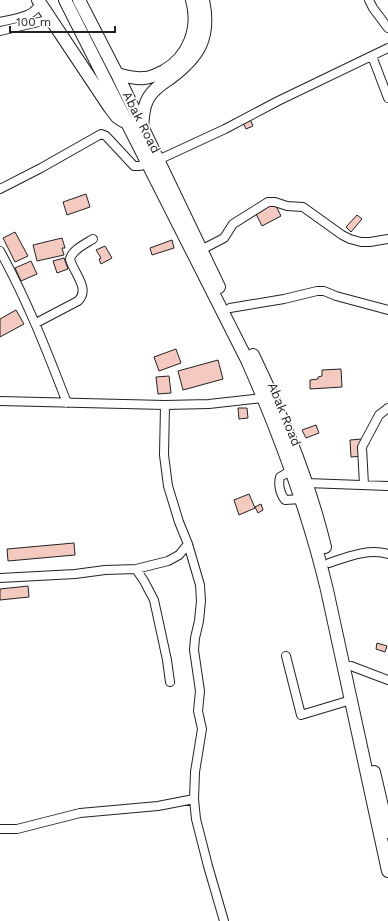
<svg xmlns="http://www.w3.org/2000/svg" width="388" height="921" font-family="'Work Sans',sans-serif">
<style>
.building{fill:#f3c9c0;stroke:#222}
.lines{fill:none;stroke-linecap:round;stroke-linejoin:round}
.minor-casing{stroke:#222;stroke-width:10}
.highway-casing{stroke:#222;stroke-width:14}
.minor{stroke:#fff;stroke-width:8}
.highway{stroke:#fff;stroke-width:12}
.labels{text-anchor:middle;stroke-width:3;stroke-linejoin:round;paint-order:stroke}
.street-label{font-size:13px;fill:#222;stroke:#fff}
</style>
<rect width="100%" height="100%" fill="#fff"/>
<path class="building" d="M250 119 253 126 246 129 243 123Z
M86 194 90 207 67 215 63 202Z
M274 202 281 216 262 226 255 212Z
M357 215 362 219 351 232 346 227Z
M15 232 28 256 15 262 3 238Z
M62 238 65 248H62L64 255 37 261 33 245Z
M172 240 174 248 152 255 150 248Z
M105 246 112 258 101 264 99 259 101 258 96 250Z
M64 258 68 269 57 273 53 261Z
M31 261 37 274 21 281 15 268Z
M16 310 24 324 0 337V319Z
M176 349 181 363 159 371 154 357Z
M218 360 223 379 183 390 178 371Z
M341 369 342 387 310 389V380L318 379V377L322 376V370Z
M169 376 171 393 158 394 156 377Z
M238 408H247L248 418 239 419Z
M316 425 319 433 306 438 302 430Z
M362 439 363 456 351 457 350 440Z
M249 494 255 508 239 515 234 500Z
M261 504 263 510 258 513 255 507Z
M74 543 75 555 8 561 7 549Z
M28 586 29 597 0 600V589Z
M377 643 387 646 385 652 376 649Z"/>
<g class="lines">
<g class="minor-casing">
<path id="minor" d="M369 0 373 8 388 28
M0 22C15 18 33 18 40 3
M0 31 43 21 53 22
M372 56 388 98
M158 160 225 129 278 101 388 48
M0 189 41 168 101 134 106 136 134 166H139L148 164
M201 250 224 238 233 224 268 202H275L287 206 303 207 342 235 350 239 361 242H370L388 239
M0 251C27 300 47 351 67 403
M230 308 284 299 317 291H324L336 296 388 310
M36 323 78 301C91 289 73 272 70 259 72 250 85 244 93 239
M0 401 165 405 209 404 263 398
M165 405 164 455 168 486 179 522 188 544 200 585 201 601 199 621 195 638 194 650 200 691 198 711 202 729 195 772 194 799 196 819 208 866 224 921
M292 470 280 477C278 484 280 494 285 500L302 499
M307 483 388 486
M364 485 362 447 379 415 388 408
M329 563C347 557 369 548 388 554
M136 569 144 581 154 600 167 660 170 682
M0 578 75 574 105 570 136 569 168 561 179 555 188 544
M286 656 301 715 351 700
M351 666 388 680
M0 829H17L80 813 158 806 194 799"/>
</g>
<g class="highway-casing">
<path id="highway" d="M38 0 110 108 117 117 123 121
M65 0 247 360C280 435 308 510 327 590L388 871
M79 0 117 74 219 287
M117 74C125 76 135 79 144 78 151 78 158 74 164 71 189 57 200 28 192 0
M142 127C143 119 143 110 146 103 150 92 160 85 169 79 199 57 211 38 203 0
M253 355C283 417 309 481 325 547
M374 772 388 832"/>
</g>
<use href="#minor" class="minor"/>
<use href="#highway" class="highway"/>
</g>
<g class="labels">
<g class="street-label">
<text transform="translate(142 122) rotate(63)" y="5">Abak Road</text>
<text transform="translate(285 414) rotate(68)" y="5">Abak Road</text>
</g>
</g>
<path d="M10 26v6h105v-6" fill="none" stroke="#222222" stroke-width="2"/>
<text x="16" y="26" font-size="12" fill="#222222" stroke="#ffffff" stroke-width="3" paint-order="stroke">100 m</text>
</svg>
